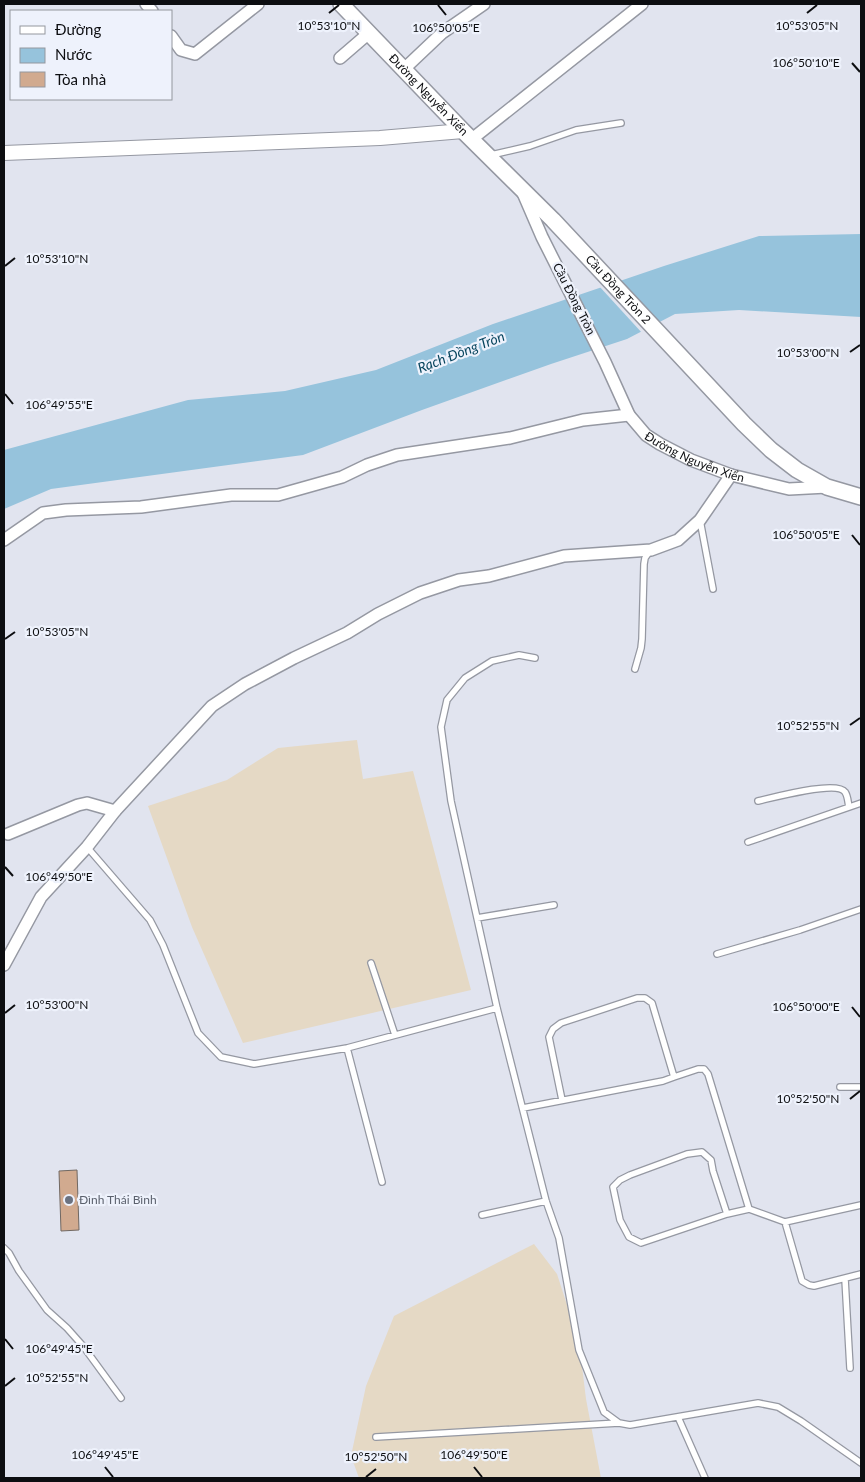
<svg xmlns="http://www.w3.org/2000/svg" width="865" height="1482" font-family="Lato,sans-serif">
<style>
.industrial{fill:#e5d9c5}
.water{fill:#96c3dc}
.pier{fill:#e1e4ef}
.building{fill:#d1aa8f;stroke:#716862}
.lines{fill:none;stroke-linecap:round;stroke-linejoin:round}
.service-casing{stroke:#9598a2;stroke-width:8}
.minor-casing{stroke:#9598a2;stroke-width:14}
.tertiary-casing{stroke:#9598a2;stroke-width:16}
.secondary-casing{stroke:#9598a2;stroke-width:18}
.service{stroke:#fff;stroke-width:5.5}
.minor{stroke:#fff;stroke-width:11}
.tertiary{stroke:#fff;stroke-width:14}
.secondary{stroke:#fff;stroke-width:15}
.ticks{fill:none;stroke:#0d0e11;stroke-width:2}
.worship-dot{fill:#6b7280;stroke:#eef2fc;stroke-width:2}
.labels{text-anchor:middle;stroke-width:4.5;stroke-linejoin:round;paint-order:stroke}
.street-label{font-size:12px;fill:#0d0e11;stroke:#eef2fc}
.worship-label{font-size:12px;fill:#5b616d;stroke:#eef2fc;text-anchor:start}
.water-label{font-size:14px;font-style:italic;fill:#06445d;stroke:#eef2fc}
.ticks-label{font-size:12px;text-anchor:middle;fill:#0d0e11;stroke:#eef2fc;stroke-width:4.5;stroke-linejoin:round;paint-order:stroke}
</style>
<rect width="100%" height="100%" fill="#e1e4ef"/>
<path class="industrial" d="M357 740 363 779 413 771 471 990 243 1043 192 927 148 806 227 780 278 748Z
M534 1244 557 1274 579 1342 586 1399 601 1478H359L351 1456 366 1386 394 1316Z"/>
<path class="water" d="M861 234V317L739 310 675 314 627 339 551 364 422 410 303 455 51 489 4 509V450L188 400 285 391 376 370 493 324 664 266 759 236Z"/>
<path class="pier" d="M619 279 661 324 643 334 599 286Z"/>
<path class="building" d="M77 1170 79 1230 61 1231 59 1171Z"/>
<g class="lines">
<g class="service-casing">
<path id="service" d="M491 155 530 146 576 130 621 123
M700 520 713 589
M535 658 519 655 492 661 465 678 447 700 441 727 451 801 497 1008 546 1201 559 1238 579 1350 604 1412 619 1423 630 1425 758 1403 778 1407 801 1421 861 1463
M635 669 641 648 642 639 644 564 645 558 650 551
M758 801C772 798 837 780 845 792 848 796 848 803 849 807
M748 842 861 803
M87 847 150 920 163 945 198 1033 221 1057 254 1064 347 1048 497 1008
M477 918 554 905
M717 954 800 930 861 909
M371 963 395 1035
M347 1048 382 1182
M674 1077 698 1069H704L708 1074 749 1209
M840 1087H861
M523 1108 663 1081 674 1077 652 1003 645 998H637L561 1023 553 1029 549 1037 562 1100
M727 1214 713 1171 711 1160 702 1152 687 1154 630 1175 620 1180 613 1187 620 1220 629 1237 641 1243 727 1214 749 1209 785 1222 861 1205
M482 1215 546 1201
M785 1222 802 1281 809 1285 814 1286 861 1274
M4 1248 9 1253 19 1271 47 1310 67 1328 83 1346 121 1398
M845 1279 850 1368
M678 1417 705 1478
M376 1437 619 1423"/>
</g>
<g class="minor-casing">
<g id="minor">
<path d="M146 4 152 11"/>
<path d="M171 36 181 50 195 54 258 4"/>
<path d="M340 58 369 33"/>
<path d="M404 69 442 33 484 4"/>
<path d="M472 139 642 4"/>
<path id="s1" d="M523 193 542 237 605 362 629 415 646 435 660 444 691 460 731 475 789 489 827 487"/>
<path d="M4 540 43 513 66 510 141 507 231 495H278L342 477 367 465 397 455 510 438 583 420 629 415"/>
<path d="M8 834 78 805 87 803 115 811"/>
<path d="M4 965 41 897 87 847 115 811 212 706 245 684 294 658 347 633 378 614 420 593 459 580 489 576 564 556 651 550 678 540 700 520 731 475"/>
</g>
</g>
<g class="tertiary-casing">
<path id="tertiary" d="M4 153 380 138 463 131"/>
</g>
<g class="secondary-casing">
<g id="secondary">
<path id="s2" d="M341 4 463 131 553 220 744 424 771 450 797 470 827 487 861 497"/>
</g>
</g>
<use href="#service" class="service"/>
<use href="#minor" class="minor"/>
<use href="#tertiary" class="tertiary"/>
<use href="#secondary" class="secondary"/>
</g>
<path class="ticks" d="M438 5 446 15M329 13 339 5M807 13 817 5M852 63 860 72M5 266 15 258M850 352 860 345M5 394 13 404M852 535 860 545M5 639 15 632M850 725 860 718M5 867 13 876M852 1007 860 1017M5 1013 15 1005M850 1099 860 1091M5 1339 13 1349M5 1386 15 1378M105 1467 113 1477M474 1467 482 1477M366 1477 376 1469"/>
<circle class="worship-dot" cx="69" cy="1200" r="5"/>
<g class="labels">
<g class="street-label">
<text dy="4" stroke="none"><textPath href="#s2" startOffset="126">Đường Nguyễn Xiển</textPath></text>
<text dy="4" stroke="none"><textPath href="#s2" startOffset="398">Cầu Đồng Tròn 2</textPath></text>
<text transform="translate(574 299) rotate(63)" y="4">Cầu Đồng Tròn</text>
<text dy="4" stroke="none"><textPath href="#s1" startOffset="326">Đường Nguyễn Xiển</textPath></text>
</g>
<g class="worship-label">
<text x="79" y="1204">Đình Thái Bình</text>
</g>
<g class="water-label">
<text transform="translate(461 352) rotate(-21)" y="5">Rạch Đồng Tròn</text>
</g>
</g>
<g class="ticks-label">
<text x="329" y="30">10°53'10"N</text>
<text x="807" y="30">10°53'05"N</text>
<text x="446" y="32">106°50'05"E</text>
<text x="806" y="67">106°50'10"E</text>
<text x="57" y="263">10°53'10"N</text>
<text x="808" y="357">10°53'00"N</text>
<text x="59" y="409">106°49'55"E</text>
<text x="806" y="539">106°50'05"E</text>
<text x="57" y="636">10°53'05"N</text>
<text x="808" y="730">10°52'55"N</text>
<text x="59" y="881">106°49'50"E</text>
<text x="57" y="1009">10°53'00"N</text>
<text x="806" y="1011">106°50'00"E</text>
<text x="808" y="1103">10°52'50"N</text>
<text x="59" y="1353">106°49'45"E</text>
<text x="57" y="1382">10°52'55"N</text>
<text x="105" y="1459">106°49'45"E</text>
<text x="474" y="1459">106°49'50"E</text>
<text x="376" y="1461">10°52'50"N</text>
</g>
<rect width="865" height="1482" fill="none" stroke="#0d0e11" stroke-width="10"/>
<rect x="10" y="10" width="162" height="90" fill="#eef2fc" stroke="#94979e"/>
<rect x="20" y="26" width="25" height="8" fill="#ffffff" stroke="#94979e"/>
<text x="55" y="35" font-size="15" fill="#0d0e11">Đường</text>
<rect x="20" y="48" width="25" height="15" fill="#96c3dc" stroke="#94979e"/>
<text x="55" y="60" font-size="15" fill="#0d0e11">Nước</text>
<rect x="20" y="72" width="25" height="15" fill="#d1aa8f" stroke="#94979e"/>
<text x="55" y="85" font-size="15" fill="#0d0e11">Tòa nhà</text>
</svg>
